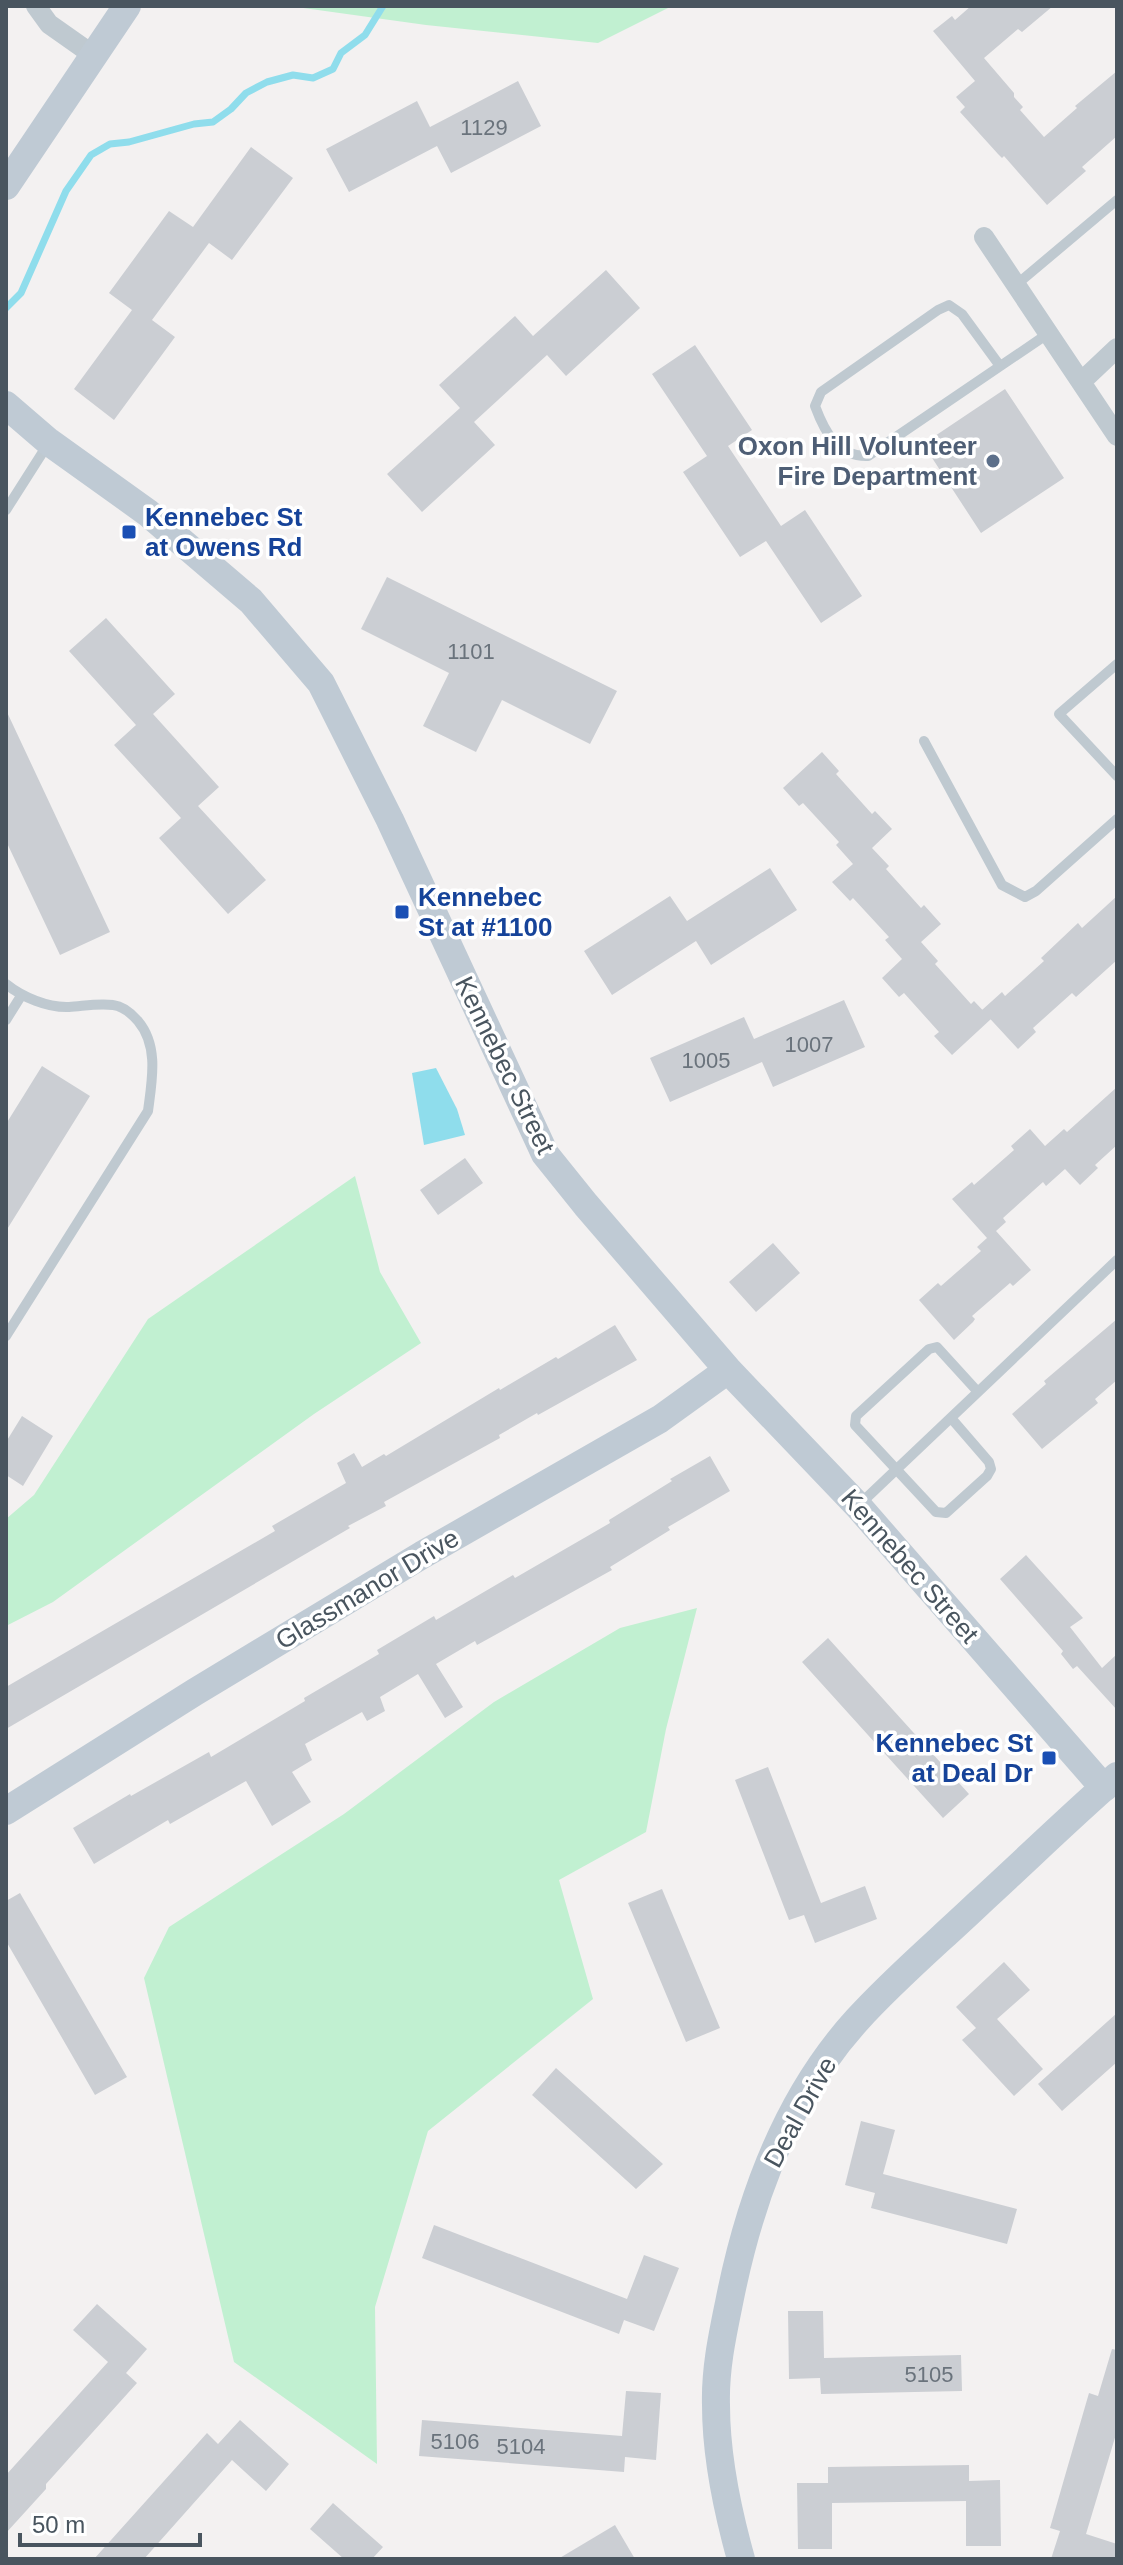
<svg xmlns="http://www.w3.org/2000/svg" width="1123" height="2565" font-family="Arial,sans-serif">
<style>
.green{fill:#c1f0d1}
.water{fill:#8fddec}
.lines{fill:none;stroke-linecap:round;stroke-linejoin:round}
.stream{stroke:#8fddec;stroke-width:7}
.building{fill:#cbced3}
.lane{stroke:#bfc9d0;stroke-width:10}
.street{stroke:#bfc9d0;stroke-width:20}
.secondary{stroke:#bfcad4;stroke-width:28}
.service-dot{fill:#5c6f8a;stroke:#fff;stroke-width:3}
.transit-dot{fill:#1a4fb4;stroke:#fff;stroke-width:3}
.labels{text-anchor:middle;stroke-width:7;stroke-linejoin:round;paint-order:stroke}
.number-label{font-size:22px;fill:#6a737c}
.service-label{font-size:26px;font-weight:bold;fill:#4e5e75;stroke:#fff;text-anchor:end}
.transit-label{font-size:26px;font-weight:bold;fill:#164399;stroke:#fff;text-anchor:start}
.street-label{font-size:26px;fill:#49555f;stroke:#fff}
</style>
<rect width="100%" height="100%" fill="#f3f1f1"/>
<path class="green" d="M289 6H672L598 43 426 25Z
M355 1176 380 1272 421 1343 314 1414 53 1602 6 1626V1519L34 1495 148 1319Z
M697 1608 666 1729 646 1832 559 1880 593 1999 428 2131 375 2307 377 2464 234 2362 144 1978 169 1927 344 1814 494 1702 620 1628Z"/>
<path class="water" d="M436 1068 457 1109 465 1135 424 1145 412 1073Z"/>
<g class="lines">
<path class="stream" d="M6 308 21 293 66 191 91 155 110 144 129 142 194 124 213 122 231 109 246 93 267 82 293 75 313 78 333 69 341 53 365 35 383 6"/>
</g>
<path class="building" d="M971 6H1053L1022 32 1018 29 984 58 1014 93V97L1023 107 1020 110 1044 137 1077 108 1075 106 1117 71V136L1082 167 1086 171 1047 205 1004 156 1002 158 998 154 960 112 965 107 956 97 975 81 933 31 952 16 955 20Z
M518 81 541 126 451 173 437 146 349 192 326 149 417 101 430 127Z
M251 147 293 178 232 260 209 243 152 320 175 337 114 420 74 389 132 310 109 293 169 211 193 227Z
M606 270 640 308 566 376 547 355 474 422 495 445 422 512 387 474 460 408 439 385 515 316 533 336Z
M695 345 752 430 728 446 781 526 805 510 862 596 821 623 766 541 740 557 683 472 707 456 652 374Z
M1005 389 1064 478 981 533 923 444Z
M387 577 617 691 590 744 502 700 476 752 423 726 449 673 361 629Z
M106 618 175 694 153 714 219 787 198 806 266 880 228 914 159 838 181 818 114 745 136 725 69 651Z
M6 710 110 932 60 955 6 841Z
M822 752 839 771 836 774 872 814 875 811 892 829 872 848 889 866 886 869 921 908 924 905 941 924 921 942 938 961 935 964 971 1004 974 1001 991 1019 952 1055 934 1036 939 1032 904 993 899 997 882 978 902 959 885 940 889 937 853 898 850 901 832 882 853 864 836 845 839 842 803 803 799 806 783 788Z
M770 868 797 910 711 965 696 941 612 995 584 951 670 896 687 921Z
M1117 896V960L1076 997 1072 993 1033 1028 1036 1032 1018 1049 982 1010 1002 992 1005 996 1044 961 1041 958 1078 923 1082 928Z
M844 1000 865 1047 773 1087 762 1062 670 1102 650 1058 744 1017 754 1039Z
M42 1066 90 1096 6 1231V1124Z
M1117 1087V1145L1095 1165 1098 1168 1080 1185 1065 1169 1046 1186 1043 1182 1003 1218 1006 1222 996 1231 1031 1270 1013 1286 1010 1283 972 1316 975 1319 973 1322 954 1340 919 1300 938 1283 941 1286 981 1251 977 1247 987 1238 952 1199 972 1182 974 1185 1014 1150 1011 1146 1030 1129 1045 1146 1064 1129 1067 1132Z
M465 1158 483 1183 438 1215 420 1190Z
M773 1243 800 1273 756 1312 729 1282Z
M1117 1319V1380L1095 1399 1098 1403 1042 1449 1012 1414 1046 1384 1044 1381Z
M615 1325 637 1360 538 1415 537 1413 499 1435 500 1438 384 1502 386 1506 348 1526 350 1528 6 1729V1687L275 1531 272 1526 346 1483 337 1463 354 1453 362 1467 384 1454 386 1456 499 1388 500 1390 556 1357 558 1359Z
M22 1416 53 1436 23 1486 6 1475V1442Z
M710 1456 730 1491 668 1527 670 1530 610 1567 612 1570 477 1645 475 1641 436 1664 463 1707 445 1718 418 1674 380 1697 385 1711 367 1721 362 1712 305 1744 312 1760 292 1772 311 1802 272 1826 246 1781 170 1824 168 1820 94 1864 73 1828 130 1794 131 1796 209 1752 211 1757 305 1701 304 1698 379 1654 377 1650 434 1616 436 1620 513 1575 515 1578 610 1523 609 1520 672 1481 670 1479Z
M1026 1555 1083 1618 1070 1627 1102 1668 1117 1654V1710L1077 1666 1073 1669 1061 1654 1063 1651 1000 1579Z
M828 1638 969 1794 943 1818 802 1662Z
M768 1767 821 1903 865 1886 877 1919 815 1943 804 1915 789 1920 735 1780Z
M662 1889 720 2028 686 2042 628 1903Z
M20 1893 127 2077 95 2095 6 1941V1901Z
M1004 1962 1030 1990 997 2019 1043 2069 1014 2096 962 2040 976 2028 956 2007Z
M1117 2013V2062L1062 2111 1038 2084Z
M556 2068 663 2164 636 2189 532 2095Z
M861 2121 895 2130 883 2174 1017 2209 1007 2244 871 2208 875 2193 845 2185Z
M434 2225 627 2299 644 2255 679 2268 654 2331 624 2320 619 2334 422 2258Z
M97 2304 147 2349 126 2373 137 2383 46 2484V2489L6 2533V2475L108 2362 73 2330Z
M788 2311H823L824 2358 961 2355 962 2391 821 2394 820 2378 789 2379Z
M1112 2349 1117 2350V2431L1086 2534 1117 2544V2559H1051L1060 2531 1050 2528 1069 2462 1089 2393 1098 2396Z
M626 2391 661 2393 656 2460 625 2457 624 2472 419 2456 422 2420 622 2436Z
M240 2420 289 2464 266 2491 232 2460 144 2559H94L207 2433 218 2444Z
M969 2465V2481L1000 2480 1001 2546H966V2501L832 2503V2549H798L797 2483H828V2467Z
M333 2503 383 2547 372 2559H344L310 2529Z
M615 2525 635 2559H558Z"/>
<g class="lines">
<path class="lane" d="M1016 285 1117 200
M1000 366 962 314 949 305 938 310 821 392 815 406C825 433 838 457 868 456L1049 333
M6 510 48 444
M1117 664 1059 714 1117 776
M924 741 1002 885 1025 897 1036 891 1117 819
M6 984C22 997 48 1008 69 1007 84 1006 98 1003 113 1005 123 1006 131 1013 138 1021 159 1046 152 1080 148 1111L6 1336
M6 1020 21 996
M951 1418 989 1462 991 1469 987 1476 946 1513 936 1512 855 1425 856 1416 929 1349 937 1347 978 1392
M860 1504 1117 1260"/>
<path class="street" d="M36 6 49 24 93 55
M984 237 1117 436
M1081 382 1117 348"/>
<path class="secondary" d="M6 186 127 6
M6 405 49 442 148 513 251 601 321 683 390 820 545 1154 586 1205 728 1370 858 1506 1104 1788
M6 1811 195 1692 422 1555 660 1419 728 1370
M741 2559C727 2509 716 2457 716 2405 715 2370 722 2337 729 2303 749 2201 786 2098 857 2020 894 1979 938 1942 979 1903 1025 1861 1070 1817 1117 1776"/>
</g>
<circle class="service-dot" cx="993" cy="461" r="8"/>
<g class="transit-dot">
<rect x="121" y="524" width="16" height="16" rx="4"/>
<rect x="394" y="904" width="16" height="16" rx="4"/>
<rect x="1041" y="1750" width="16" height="16" rx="4"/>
</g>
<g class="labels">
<g class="number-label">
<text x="484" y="135">1129</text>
<text x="471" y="659">1101</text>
<text x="809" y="1052">1007</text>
<text x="706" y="1068">1005</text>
<text x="929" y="2382">5105</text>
<text x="455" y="2449">5106</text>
<text x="521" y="2454">5104</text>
</g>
<g class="service-label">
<text x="977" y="455">Oxon Hill Volunteer<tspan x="977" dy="30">Fire Department</tspan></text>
</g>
<g class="transit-label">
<text x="145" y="526">Kennebec St<tspan x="145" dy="30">at Owens Rd</tspan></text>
<text x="418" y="906">Kennebec<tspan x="418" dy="30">St at #1100</tspan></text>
<text x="1033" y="1752" text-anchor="end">Kennebec St<tspan x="1033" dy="30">at Deal Dr</tspan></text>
</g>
<g class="street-label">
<text transform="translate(505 1065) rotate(64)" y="9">Kennebec Street</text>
<text transform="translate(910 1566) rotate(49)" y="9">Kennebec Street</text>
<text transform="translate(367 1589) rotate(-31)" y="9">Glassmanor Drive</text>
<text transform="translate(800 2112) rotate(-61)" y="9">Deal Drive</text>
</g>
</g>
<rect width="1123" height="2565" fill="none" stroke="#49555f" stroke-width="16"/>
<path d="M20 2533v12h180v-12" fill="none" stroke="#49555f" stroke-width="4"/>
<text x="32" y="2533" font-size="24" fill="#49555f" stroke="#ffffff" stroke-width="6" paint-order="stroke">50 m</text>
</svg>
